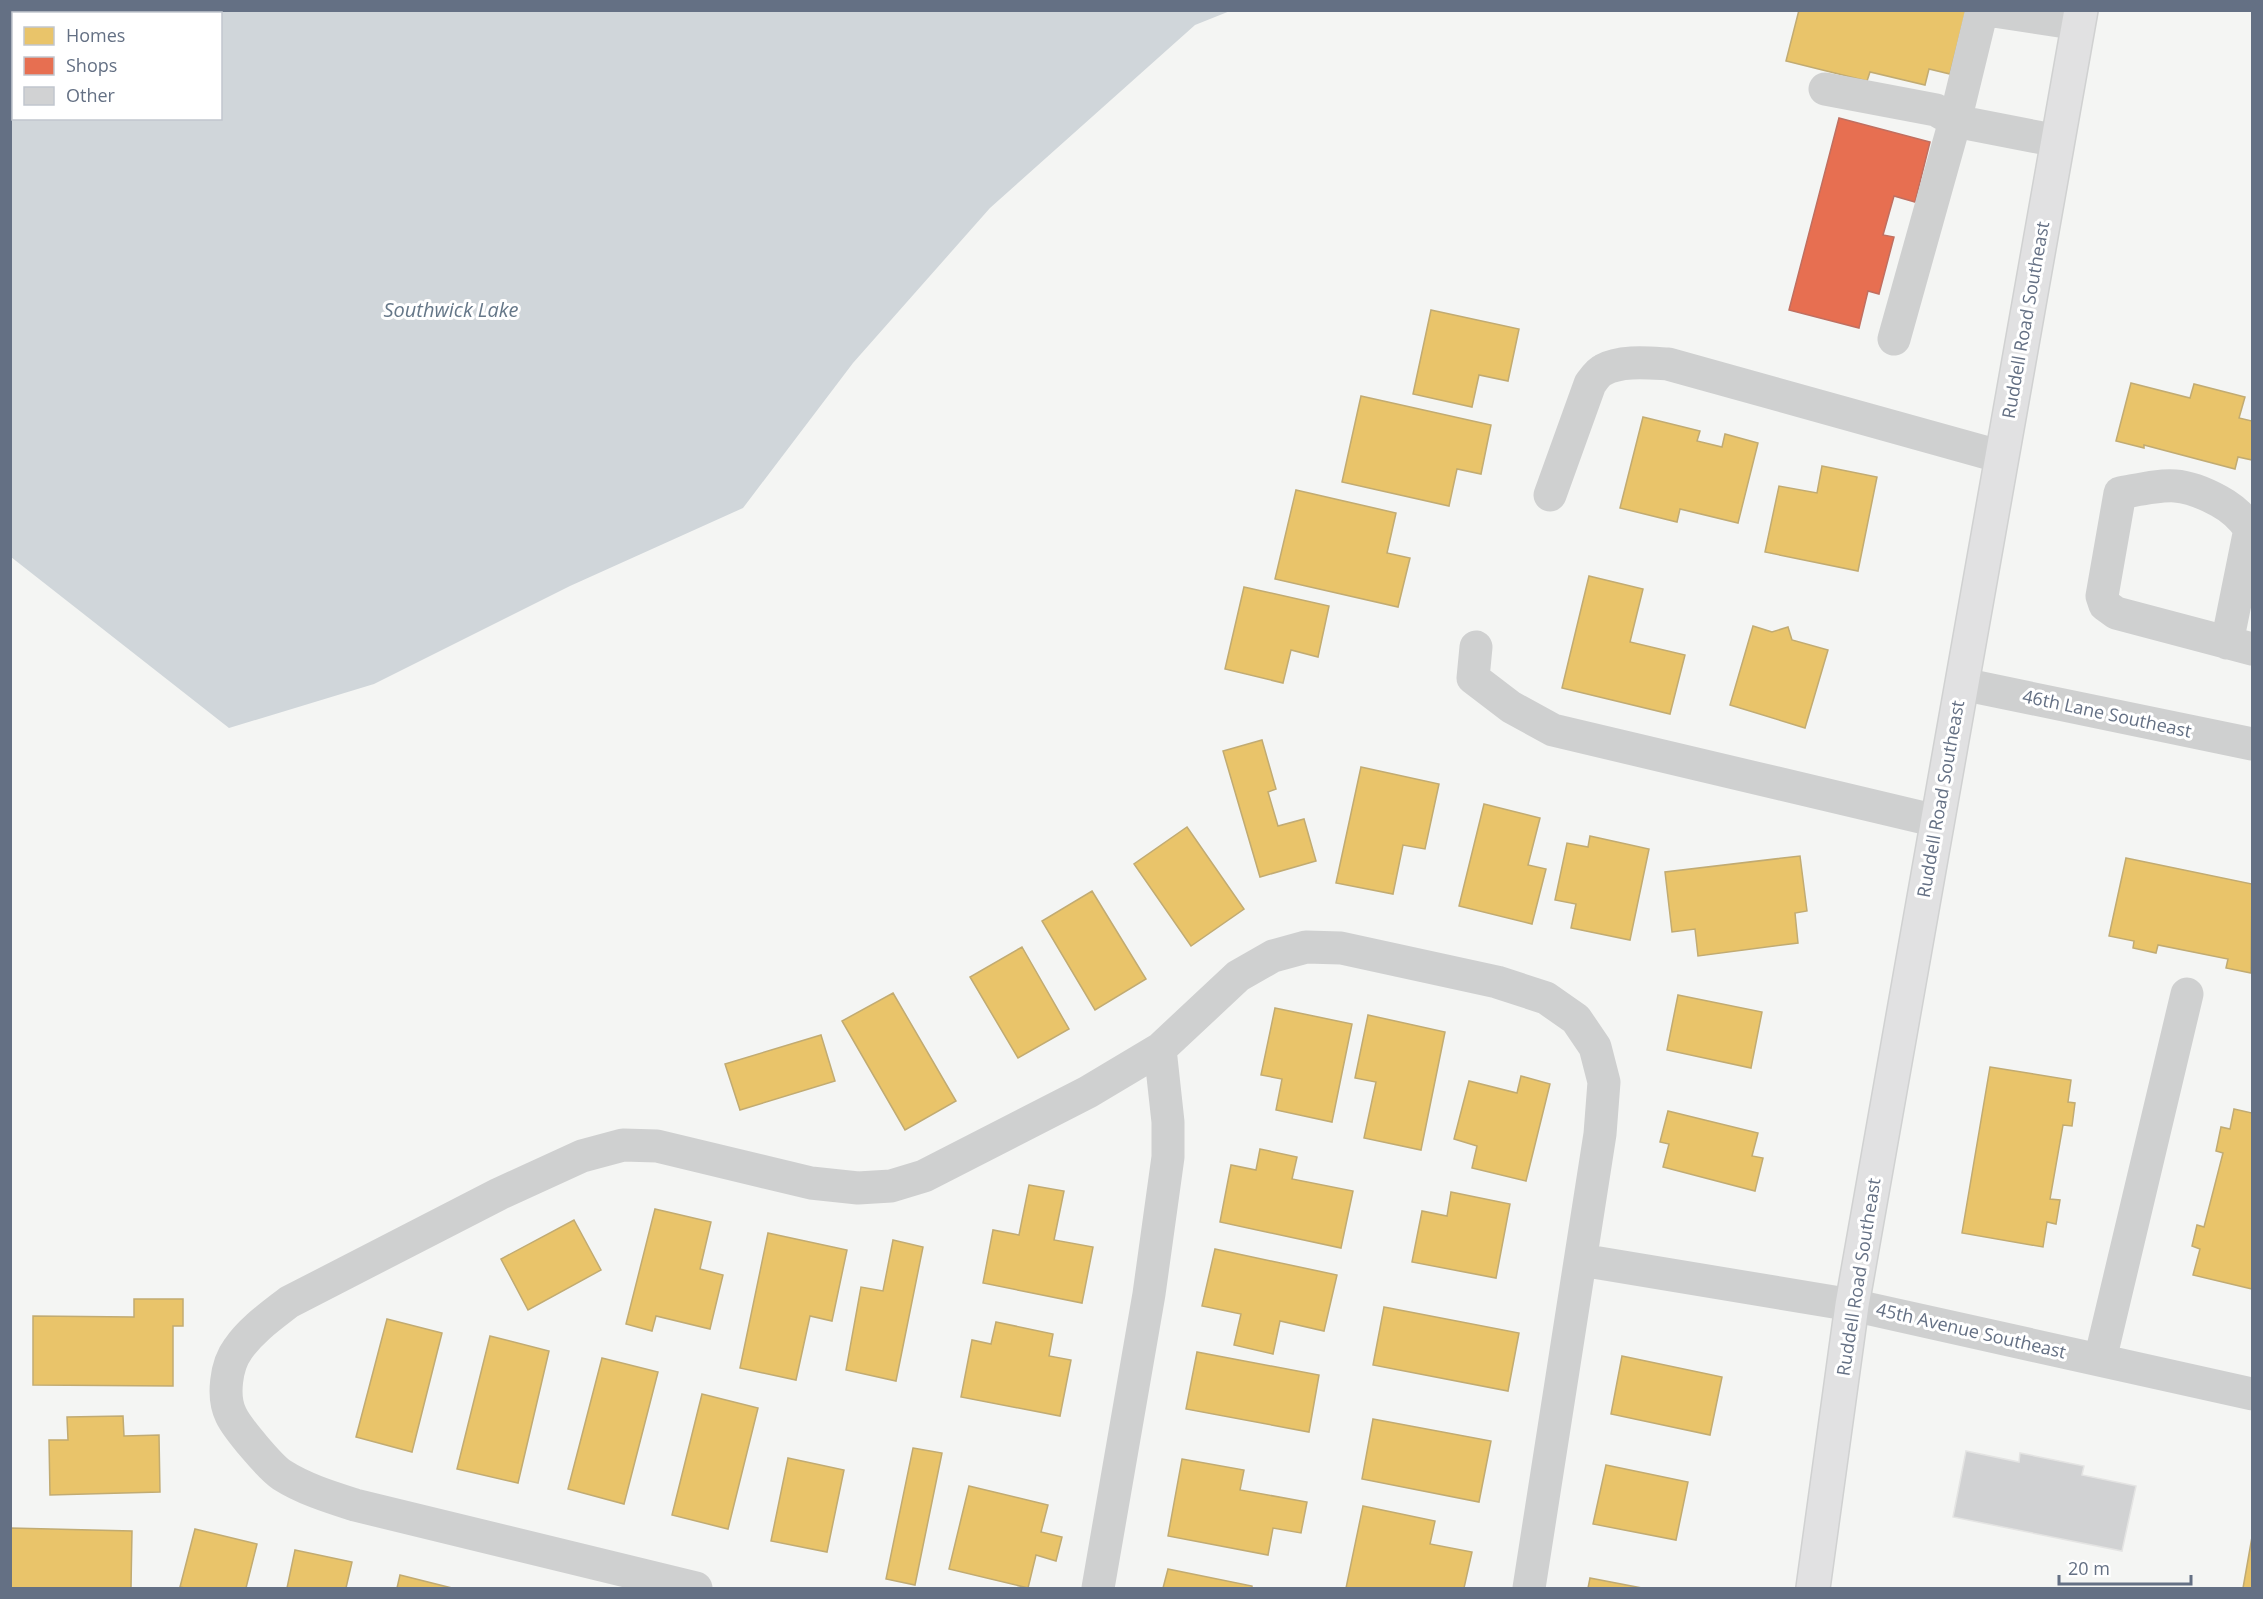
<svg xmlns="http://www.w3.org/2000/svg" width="2263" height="1599" font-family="'Open Sans',sans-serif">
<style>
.water{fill:#d0d6da;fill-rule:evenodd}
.homes{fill:#e9c46a;stroke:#c1ab72;stroke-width:1.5}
.shops{fill:#e76f51;stroke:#c06f60;stroke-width:1.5}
.building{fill:#d1d2d3;stroke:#e4e4e3;stroke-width:1.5}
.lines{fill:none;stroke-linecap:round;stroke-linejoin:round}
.major-casing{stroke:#d0d1d1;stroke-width:36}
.minor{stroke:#cfd0d0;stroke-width:33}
.major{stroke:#e1e1e2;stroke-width:33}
.labels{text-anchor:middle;stroke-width:6;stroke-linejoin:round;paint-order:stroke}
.street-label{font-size:18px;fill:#647084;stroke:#fff}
.water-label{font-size:20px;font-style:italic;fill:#657788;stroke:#fff}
</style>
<rect width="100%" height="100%" fill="#f4f5f3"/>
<path class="water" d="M10 11 11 10 1230 11 1195 25 990 208 853 363 743 508 570 586 374 684 229 728 11 557ZM14 14H220V118H14Z"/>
<path class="homes" d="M1799 10H1966L1950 74 1929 69 1925 85 1870 72 1867 81 1786 61Z
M1431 310 1519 329 1508 381 1479 375 1472 407 1413 394Z
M2131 383 2190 398 2194 384 2245 397 2239 418 2252 421V460L2238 457 2235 469 2144 445V448L2116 441Z
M1361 396 1491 425 1481 474 1457 469 1449 506 1342 482Z
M1643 417 1700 431 1697 441 1722 447 1725 434 1758 443 1738 523 1680 509 1677 522 1620 508Z
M1822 466 1877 477 1858 571 1765 552 1779 486 1817 493Z
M1296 490 1396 513 1387 553 1410 558 1398 607 1275 579Z
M1589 576 1643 589 1630 642 1685 655 1670 714 1562 688Z
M1244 587 1329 606 1318 657 1291 650 1283 683 1225 669Z
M1753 626 1772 632 1788 627 1792 640 1828 650 1805 728 1730 705Z
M1262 740 1276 789 1268 792 1278 826 1304 819 1316 861 1260 877 1223 751Z
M1361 767 1439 784 1425 849 1403 845 1393 894 1336 883Z
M1484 804 1540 818 1528 865 1546 869 1532 924 1459 906Z
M1187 827 1244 909 1191 946 1134 864Z
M1590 836 1649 849 1630 940 1571 928 1576 904 1555 900 1567 843 1588 847Z
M1800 856 1807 911 1795 913 1798 943 1698 956 1695 929 1672 932 1665 872Z
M2126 858 2252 884 2251 973 2226 968 2228 959 2158 945 2156 953 2133 948 2134 941 2109 936Z
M1092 891 1146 979 1095 1010 1042 921Z
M1022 947 1069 1029 1018 1058 970 977Z
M893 993 956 1101 905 1130 842 1021Z
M1678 995 1762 1012 1751 1068 1667 1050Z
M1275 1008 1352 1024 1332 1122 1276 1110 1282 1079 1261 1075Z
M1368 1015 1445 1032 1421 1150 1364 1138 1376 1082 1355 1078Z
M821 1035 835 1081 740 1110 725 1064Z
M1990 1067 2071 1080 2068 1102 2075 1103 2072 1126 2063 1125 2050 1199 2060 1200 2056 1224 2047 1222 2043 1247 1962 1233Z
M1521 1076 1550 1084 1526 1181 1472 1168 1477 1146 1454 1139 1469 1081 1517 1093Z
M2234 1109 2252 1113V1289L2193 1275 2200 1249 2192 1246 2197 1225 2204 1227 2223 1153 2216 1151 2221 1127 2230 1129Z
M1668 1111 1758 1133 1752 1156 1763 1158 1755 1191 1663 1167 1669 1144 1660 1142Z
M1260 1149 1297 1157 1292 1179 1353 1191 1341 1248 1220 1222 1231 1165 1256 1170Z
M1029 1185 1064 1191 1054 1240 1093 1247 1082 1303 983 1283 993 1230 1019 1235Z
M1451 1192 1510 1204 1496 1278 1412 1262 1422 1211 1447 1216Z
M655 1209 711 1222 700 1269 723 1275 710 1329 656 1316 652 1331 626 1324Z
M574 1220 601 1270 528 1310 501 1259Z
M768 1233 847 1250 832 1321 810 1316 796 1380 740 1368Z
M893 1240 923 1247 896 1381 846 1370 861 1287 883 1291Z
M1215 1249 1337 1275 1324 1331 1280 1321 1273 1354 1234 1345 1241 1314 1202 1306Z
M134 1299H183V1326H173V1386L33 1385V1316L134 1317Z
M1384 1307 1519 1333 1508 1391 1373 1365Z
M387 1319 442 1333 412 1452 356 1437Z
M996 1322 1053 1334 1049 1356 1071 1360 1060 1416 961 1397 972 1340 991 1344Z
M490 1336 549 1351 518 1483 457 1469Z
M1197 1352 1319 1375 1309 1432 1186 1409Z
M1622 1356 1722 1377 1710 1435 1611 1414Z
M602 1358 658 1372 624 1504 568 1489Z
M702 1394 758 1408 728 1529 672 1515Z
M123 1416 124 1436 159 1435 160 1492 50 1495 49 1440H68L67 1417Z
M1373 1419 1491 1441 1479 1502 1362 1479Z
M913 1448 942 1453 915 1585 886 1579Z
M788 1458 844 1470 827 1552 771 1541Z
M1182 1459 1244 1470 1240 1490 1307 1502 1301 1533 1273 1528 1268 1555 1168 1536Z
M1606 1465 1688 1482 1676 1540 1593 1524Z
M969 1486 1048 1505 1041 1532 1062 1537 1056 1561 1036 1555 1028 1588 949 1569Z
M1363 1506 1435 1521 1430 1544 1472 1552 1464 1588H1346Z
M10 1528 132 1531 131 1588H10Z
M195 1529 257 1544 246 1588H185L180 1587Z
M2252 1537V1588H2243Z
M295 1550 352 1562 346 1588H287Z
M1168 1569 1252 1586V1588H1163Z
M400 1575 452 1588H397Z
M1590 1578 1642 1588H1588Z"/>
<path class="shops" d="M1839 118 1930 142 1915 202 1894 196 1883 235 1894 237 1879 294 1868 291 1859 328 1789 310Z"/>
<path class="building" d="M1966 1451 2019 1462 2020 1453 2084 1466 2082 1475 2136 1486 2122 1551 1953 1517Z"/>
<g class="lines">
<g class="major-casing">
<path id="major" d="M1813 1588 1852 1305 2081 10"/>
</g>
<path class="minor" d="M1987 10 2079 24
M1825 89 1936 110 1955 121 1982 10
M1894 339 1955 121 2058 141
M1550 495 1590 384C1593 380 1598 372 1603 370 1621 360 1649 363 1668 364L2002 457
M2227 643 2250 529C2242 517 2232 508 2219 501 2179 479 2164 485 2120 493L2102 596 2105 605 2116 613 2252 649
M1476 647 1473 678 1511 707 1553 730 1937 821
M1962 684 2252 744
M1581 1260 1852 1305 2252 1394
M2100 1360 2187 994
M696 1588 355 1505C330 1497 304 1489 282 1475 270 1467 237 1428 231 1415 222 1397 226 1365 238 1349 251 1330 271 1316 289 1302L499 1194 582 1156 623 1145 657 1146 811 1183 858 1188 891 1186 924 1176 1088 1092 1160 1049 1238 976 1273 956 1306 947 1341 948 1497 982 1546 998 1576 1019 1595 1047 1604 1082 1600 1134 1529 1588
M1098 1588 1149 1294 1168 1157V1122L1160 1049"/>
<use href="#major" class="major"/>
</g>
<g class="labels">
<g class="street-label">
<text transform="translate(2026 320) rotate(-80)" y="6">Ruddell Road Southeast</text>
<text transform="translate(2107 714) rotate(12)" y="6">46th Lane Southeast</text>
<text transform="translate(1941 799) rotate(-80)" y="6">Ruddell Road Southeast</text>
<text transform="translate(1859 1277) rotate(-81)" y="6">Ruddell Road Southeast</text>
<text transform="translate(1971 1331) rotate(13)" y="6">45th Avenue Southeast</text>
</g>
<g class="water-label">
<text x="451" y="317">Southwick Lake</text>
</g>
</g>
<rect width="2263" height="1599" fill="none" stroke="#647084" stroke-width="24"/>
<rect x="12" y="12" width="210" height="108" fill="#ffffff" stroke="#c1c6ce" stroke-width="1.5"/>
<rect x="24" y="27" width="30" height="18" fill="#e9c46a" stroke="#c1c6ce" stroke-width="1.5"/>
<text x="66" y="42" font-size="18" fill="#647084">Homes</text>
<rect x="24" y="57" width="30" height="18" fill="#e76f51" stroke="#c1c6ce" stroke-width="1.5"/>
<text x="66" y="72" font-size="18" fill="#647084">Shops</text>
<rect x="24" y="87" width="30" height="18" fill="#d1d2d3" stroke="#c1c6ce" stroke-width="1.5"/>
<text x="66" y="102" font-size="18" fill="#647084">Other</text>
<path d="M2059 1575v9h132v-9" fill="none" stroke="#647084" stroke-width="3"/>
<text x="2068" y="1575" font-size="18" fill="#647084" stroke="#ffffff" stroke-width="4.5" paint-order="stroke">20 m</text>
</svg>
